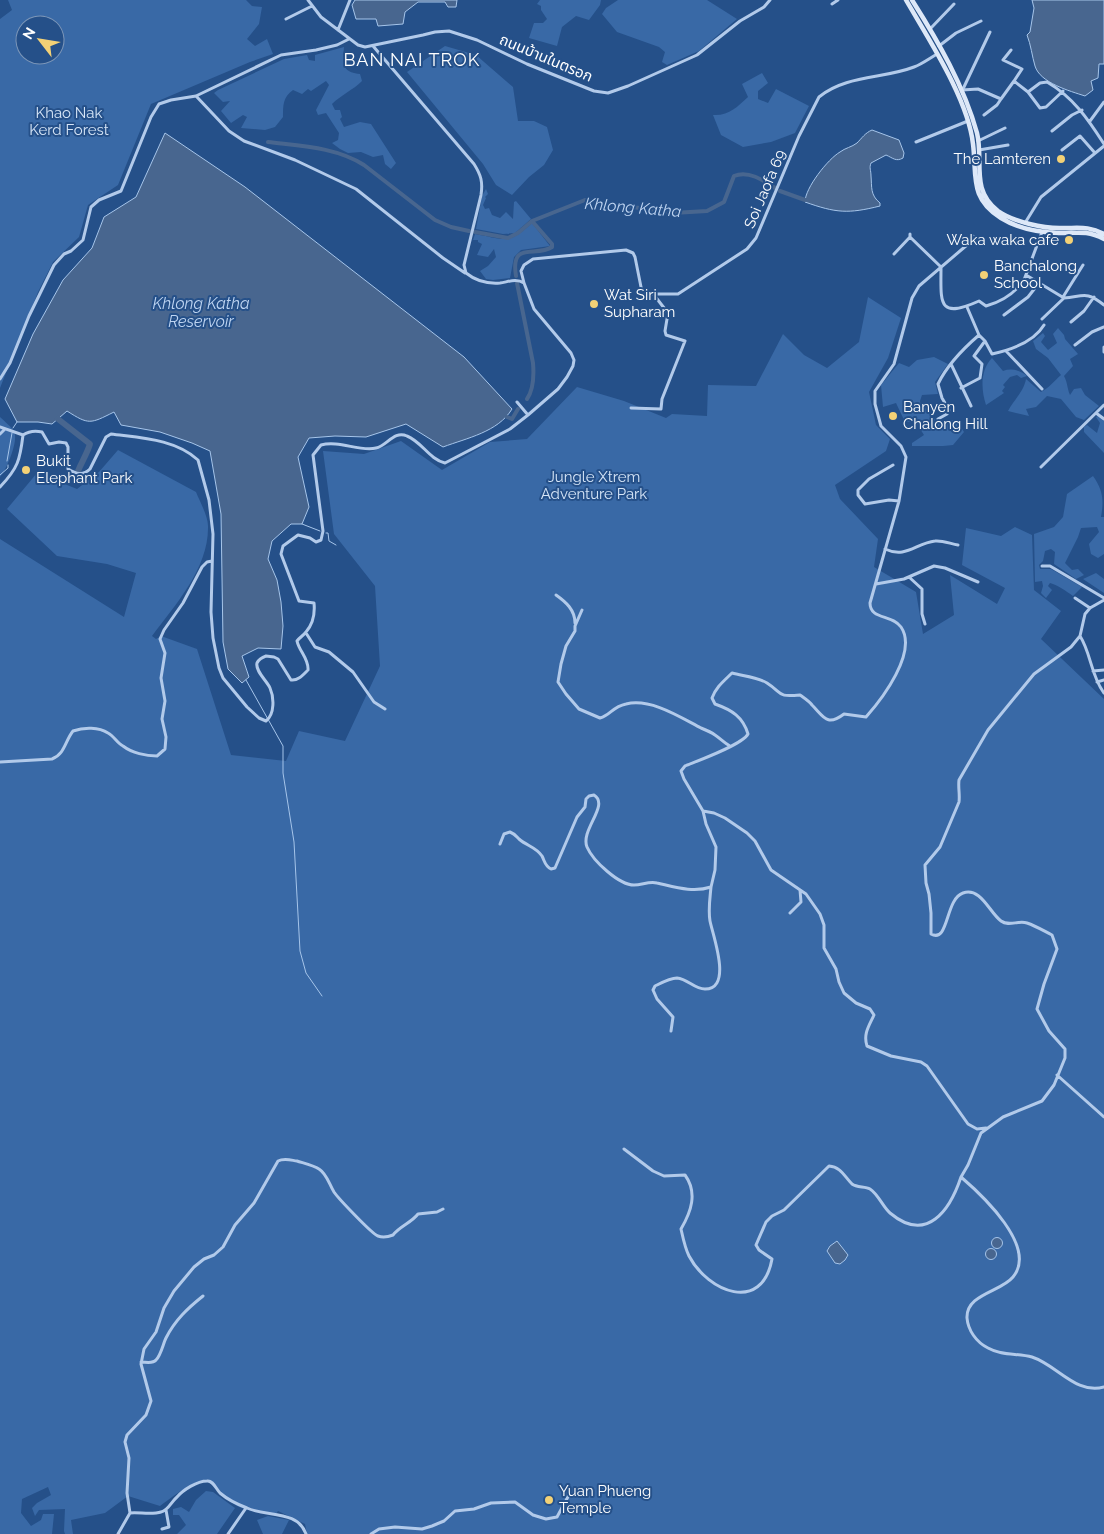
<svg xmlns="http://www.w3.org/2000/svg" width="1104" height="1534" font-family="Raleway,'Noto Sans Thai',sans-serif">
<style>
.green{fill:#3969a6;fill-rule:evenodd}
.water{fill:#48668f;stroke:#a6c5ea}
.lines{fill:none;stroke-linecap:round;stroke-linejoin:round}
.stream{stroke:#a6c5ea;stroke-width:1}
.canal{stroke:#48668f;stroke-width:4}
.river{stroke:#48668f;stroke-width:6}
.street{stroke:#b2caea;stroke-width:3}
.secondary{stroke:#dde8f8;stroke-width:4.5}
.poi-dot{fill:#f3d176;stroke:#255089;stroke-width:2}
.labels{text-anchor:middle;stroke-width:4;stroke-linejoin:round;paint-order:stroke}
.street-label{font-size:15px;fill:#fff;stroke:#255089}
.park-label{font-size:15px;fill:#d6e5f7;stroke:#255089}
.poi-label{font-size:15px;fill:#fff;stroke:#255089;text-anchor:start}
.water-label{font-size:16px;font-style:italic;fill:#bed4f1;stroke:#255089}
.quarter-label{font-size:18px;letter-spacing:1px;fill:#fff;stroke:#255089}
</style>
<rect width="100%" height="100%" fill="#255089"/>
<path class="green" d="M8 0H246L252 6 262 7 259 24 247 39 255 46 267 39 273 54 250 62 151 104 118 185 88 205 79 237 53 262 38 292 0 388V19L12 10ZM25 25H55V55H25Z
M540 0H601L600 5 589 20 576 16 562 27 557 46 529 38 534 23H543L547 19 541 10V6L537 4Z
M618 0H707L737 19 699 51 667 65 662 62 665 52 659 47 617 32 602 14 606 8Z
M445 46 476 55 513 87 518 121H534L547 127 553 150 544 165 529 177 512 195 496 185 483 164 407 72Z
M344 47C343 63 341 72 360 74L362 81C353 90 341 95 332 104L335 110H340L342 117 340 119 344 127 360 122 371 124 396 163 391 169 385 164 383 155 373 157 361 152 348 153 340 149 332 143 338 140 339 133 326 113 318 115 316 110 329 85 326 81 311 91 308 89 302 94 293 90C283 97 283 105 283 117L275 127 265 130 241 128 247 117 243 115 231 123 221 111 230 101 223 102 214 93 218 90 284 59 307 55 309 60 315 61V55Z
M762 73 768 83 758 91V99L768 103 776 89 809 106 795 133 771 142 743 147 721 135 713 115C729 116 737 107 748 97L742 84Z
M486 189 488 194 485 197 486 198 483 205 485 209 489 208 492 215 500 218 506 212 513 219 514 202 516 201 531 219 515 233 503 234 476 229 482 196Z
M532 223 550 246 521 250 514 257 510 278 493 280 486 279 480 271 488 266 496 257 494 249 488 257 477 255 482 244 478 242V240H473L475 234C504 239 508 246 532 223Z
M868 297 901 318 888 358 869 392 876 425 890 439 886 451 835 485 840 499 878 539 874 567 916 592 923 634 954 615 950 575 997 604 1005 588 962 565 966 528 1001 536 1015 527 1032 535 1034 590 1061 611 1041 639 1104 699V1534H307L305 1524 278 1511 275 1515C259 1512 240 1511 227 1499 222 1495 217 1487 211 1482 189 1482 178 1493 160 1506L128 1496 105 1513 71 1520 73 1534H65L64 1531 65 1509 39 1510 35 1516 32 1508 37 1503 51 1495 48 1487 22 1499 21 1513 31 1526 41 1520 43 1514H54L52 1534H0V539L124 617 136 573 107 564 57 556 7 509 37 473 77 489 99 472 118 450 196 492C200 502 208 516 208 526 209 568 176 604 152 636L156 639 161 636 197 649 231 755 286 761 299 731 345 741 380 666 375 586 334 534 323 451 364 454 401 441 442 470 490 442 527 439 577 387 624 401 666 418 672 414 707 416 708 385 756 386 783 334 804 355 827 368 859 342Z
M1058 328 1064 335 1065 339 1078 354 1070 359 1073 366 1064 376C1068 384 1067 388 1070 395L1074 389 1081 388 1085 395 1099 406 1084 420 1076 417 1061 399 1047 396 1036 407 1026 409 1029 416 1008 411C1014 400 1024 391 1026 379L1041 392C1049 388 1054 381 1061 375L1048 358 1036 349 1033 341 1043 333 1045 336 1041 342 1048 350 1057 343 1053 334Z
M934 357 948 364 935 382 938 394 922 395 920 401 921 407 928 409 936 421 956 420 964 432 953 445 943 446H912V443L924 435 915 421 905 422 896 403 883 407 881 385 899 363 909 367 917 360Z
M992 358 1003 371C1011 368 1021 370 1027 376L1021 378 1017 375 1010 377 1003 385 1005 387 1002 391 1004 393 986 405C981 390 980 370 992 358Z
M1098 416 1104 421V453L1084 432V427L1087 425 1097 433 1100 423 1096 417Z
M0 417C4 421 12 427 14 432 19 440 6 471 0 477Z
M1093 476C1103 490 1104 500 1101 517H1104V554L1098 558 1091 554 1089 544 1099 532 1097 527 1081 528 1078 537 1065 563 1072 570 1078 569 1084 575 1076 579 1054 564 1055 552 1051 549 1045 551 1043 561 1039 565 1040 569H1051L1082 587 1073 596C1066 591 1058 585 1050 583L1048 586 1052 590 1046 598 1041 593 1043 586 1042 581 1035 582 1034 534 1054 527 1063 517 1067 494Z
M1096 573 1104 579V593L1083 579Z
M206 1491 213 1492 235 1508 217 1534H177L186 1525 179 1515H173V1509L181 1507 189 1512 196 1500Z
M268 1516 289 1520 282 1534H263L257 1520Z"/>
<path class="water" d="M355 0H457L456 7H448L445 2H418L405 12 403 24 378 26 376 19H356L352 5Z
M1032 0H1104V64H1099L1098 78 1091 81 1093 90 1085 96C1070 91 1040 83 1035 66 1032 56 1031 45 1027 35L1030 32 1034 8Z
M872 130 899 140 904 153 903 158C896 162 893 158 886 155L871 163C869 168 871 170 871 176 872 187 870 195 880 203V206C848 214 836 213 805 202 805 188 828 159 840 152 845 148 852 147 857 143 862 138 865 133 872 130Z
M165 133 245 187 464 357 512 409C498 432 467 438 443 447L406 424 366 437 335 436 309 438 298 457 309 507 302 524H291L272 541 268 559 277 580 281 602 283 626 281 649 258 648 242 656 249 677 242 683 228 669 223 642 221 514 210 451 192 443 160 432 121 425 114 412C90 424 89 425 67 411L52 424 38 422H17L5 399 33 334 63 280 92 248 104 217 136 197Z
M991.5 1243a5.5 5.5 0 1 1 11 0a5.5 5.5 0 1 1-11 0Z
M837 1241 848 1255 845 1260 840 1264 835 1263 827 1251 830 1246Z
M985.5 1254a5.5 5.5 0 1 1 11 0a5.5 5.5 0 1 1-11 0Z"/>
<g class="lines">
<path class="stream" d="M13 428 17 422
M7 461 12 433
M0 475 8 468V465
M302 524 320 531
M326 533H328L329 541 336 545
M246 680 283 746V773L294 842 300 951 306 973 322 996"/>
<path class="canal" d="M268 142C300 146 336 147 364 165L435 220 451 227 469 231
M780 191 805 200
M475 232 508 238 518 233 532 221 585 200 673 213 707 211 724 202 734 176C748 170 763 180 775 188
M516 276C510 240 536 258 552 247V244L532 221
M517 283 533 363C534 375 534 389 527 399
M507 417 512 419 518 409"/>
<path class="river" d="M58 419 90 444C86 457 78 467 75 480"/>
<path class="street" d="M308 0 321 17 358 45 365 47 423 35 435 32 449 31 477 40 527 64 594 91 608 93 628 86 697 55 740 21 764 7 770 0
M832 4 838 0
M286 19 312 6
M930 29 954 4
M338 30 350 0
M373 46 474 164C481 175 483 182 481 195L464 265 466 273C476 281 487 284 500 283 508 282 516 278 524 283
M939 46 956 33 981 21
M1011 50 1003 60 1022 69 1014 81
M963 89 990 32
M962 90 978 89 1001 99 1014 81 1028 92 1040 83 1047 82C1073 97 1088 119 1104 144
M1028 92 1040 108 1046 107 1063 91
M196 96 229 131 244 141 295 160 356 189 443 258 465 273
M984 115 997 105 1001 99
M1090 121 1104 102
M1052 131 1072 115 1082 110
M978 141 1005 128
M916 142 968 121
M979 150 1008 145
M1062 150 1080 136 1095 153
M1025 223 1041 197 1104 146
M910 234V237L941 267C941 302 937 320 979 301L986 306C1001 302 1015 293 1024 280L1042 232
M894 254 910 237
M1026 275 1064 298C1085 296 1086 291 1104 305
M1063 297 1083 265
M967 307 979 335 985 341 992 354C1010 350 1034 342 1044 325
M1004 315 1028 297 1039 283
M1042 319 1064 298
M1071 322 1084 311 1094 297
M1075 345 1092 332 1104 327
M1104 347V352
M1006 351 1042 389
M951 364 971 406
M0 379 10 363 29 316 54 265 64 254 71 251 83 240 91 207 99 200 121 191 151 117 159 104 171 100 196 96 281 55 316 50 337 45 349 39
M961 388 980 378 982 364 974 356 985 341
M517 402 528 415
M631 408 661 409 662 399 685 341 666 335 665 331 668 313 654 295
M1096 413 1104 419
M938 419 947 414 949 410 942 398 938 384C947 365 964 348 979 335
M0 427 23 435C29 431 34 430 42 432L49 444 59 442 66 443 68 447V469C76 474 83 476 90 469L106 437 111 434C141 438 175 439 198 460L209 500 213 534 211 612 213 638 219 668 223 678 247 707 259 718 266 721C275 714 274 697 270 688 267 681 255 671 257 663 259 659 263 657 266 656L274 657 278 659 291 680C298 681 303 675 308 670 309 659 299 651 297 641 300 637 303 636 306 632 313 624 315 613 314 603L299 601 281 554 283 546 298 535 310 538 316 542 321 540 323 531 313 455 321 445C339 440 360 452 376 448 387 446 394 430 407 436 422 442 429 459 445 463L510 429 528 415 558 389 567 377 573 366 574 360 571 353 534 309 524 283 521 271 524 265 533 259 626 250 633 253 635 257 642 292 654 294H678L747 249 756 238 799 136 819 97C846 75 883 79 914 67 922 64 930 58 937 54
M0 434 5 429
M893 465 869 479 858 490V495L865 504 889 500 899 501
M1041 467 1104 405
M0 487C18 468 20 460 23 435
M885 549C906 559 916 543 935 541 942 540 951 544 958 545
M1042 566H1050L1104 598
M909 577 922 589V614L925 624
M876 584 904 579 934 566 945 568 978 582
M556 595C566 602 575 610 575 623
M1075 598 1090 608
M1104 600 1090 608 1085 614 1080 636 1071 647 1034 674 988 730 959 780C958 788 960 794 959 802L940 847 925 865 926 883 929 894 931 913V934C949 944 945 899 963 893 981 887 989 912 1001 921 1009 927 1018 920 1027 923 1036 926 1044 931 1052 935L1057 949 1044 984 1037 1009 1049 1031 1065 1049V1058L1054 1085 1042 1101 1003 1117 981 1133 968 1165 961 1177C982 1195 1038 1247 1013 1277 1001 1292 966 1294 967 1318 968 1330 976 1342 988 1348 1002 1356 1018 1353 1032 1357 1057 1365 1076 1395 1104 1387
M582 610 575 626V631L566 646 561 664 558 682 566 694 579 709 600 718C611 715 612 707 626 704 651 698 680 717 701 728 706 730 711 732 715 735 721 739 724 743 730 746
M306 633 315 647 329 652 353 672 374 702 385 709
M1080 636C1091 653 1091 676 1104 693
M1093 671 1104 670
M1097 682 1104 680
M0 762 52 759C65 754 65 741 73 731 84 727 99 727 108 733 114 736 117 743 123 746 132 753 146 756 157 756L165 749 166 737 162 719 165 701 161 678 165 653 160 639 164 630 183 603 202 567 207 562 212 561
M703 811 714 813 725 818 747 833 755 841 771 870 806 894 820 914 824 925V948L836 969 839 982 844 993 856 1003 870 1009 874 1015C869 1026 863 1034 867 1046L891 1056 921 1062 927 1066 968 1124 977 1129 986 1128
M500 844 504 834 510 832C515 834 516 836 519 839 527 846 536 847 542 856 545 862 545 866 551 869L555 868 577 817 585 807 586 799 589 796 594 795C610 805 580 830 587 847 593 861 619 885 634 885 642 885 649 881 657 883 675 887 693 893 711 887L715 870 716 847 706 824 703 811 684 779 681 771 685 766C697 761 742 745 748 734 743 717 732 710 715 704L712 698C716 687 724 681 732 673 743 676 758 677 767 683 784 694 776 697 800 695 804 698 809 701 812 705 824 717 827 727 844 714L866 717C882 699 918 652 901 627 892 614 870 620 870 603L899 501 906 457 901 446 881 426 875 404V391L894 364 912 298 919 286 967 245 973 236
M790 913 801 902 800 890
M671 1031 673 1017 657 999 653 990 655 986C661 983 670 978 677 978 688 979 694 989 705 989 733 989 713 936 710 921 708 910 710 898 711 887
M1057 1075 1104 1117
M624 1149 653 1171 664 1176 685 1175C698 1193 691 1212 681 1229 683 1238 685 1248 689 1256 708 1292 762 1314 772 1259L759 1250 756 1245 766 1222 772 1216 784 1210 829 1166C841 1167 844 1176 852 1184 857 1188 865 1186 870 1189 878 1194 883 1207 890 1213 927 1244 950 1210 961 1177
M141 1362C146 1362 153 1364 156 1360 161 1355 163 1344 166 1338 175 1320 188 1308 203 1296
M130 1513C139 1512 152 1515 161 1512 168 1511 171 1502 177 1497 183 1490 197 1481 207 1481 213 1480 216 1489 220 1493 227 1499 239 1505 247 1508 266 1517 298 1510 306 1534
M162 1529 169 1527 166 1510
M118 1534 130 1513 127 1493 129 1458 125 1442 127 1435 146 1415 151 1401 141 1364 144 1349 156 1332 164 1308 174 1291 194 1267 204 1259 214 1255 223 1247 235 1225 254 1203 278 1161C284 1158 290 1160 297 1161 303 1163 313 1165 319 1169 327 1174 329 1184 334 1192 338 1198 372 1234 378 1236 383 1238 388 1237 393 1235 400 1226 411 1223 418 1214L437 1212 443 1209
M228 1534 246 1508
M371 1534 379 1529 395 1527 422 1529 432 1526 444 1521 455 1511 474 1509 491 1503 515 1502 533 1515 546 1519 557 1517 570 1493"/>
<path class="secondary" d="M906 0C929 40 968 99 973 144 977 176 969 198 1001 218 1017 228 1038 232 1056 233 1076 234 1084 229 1104 239
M912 0C938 41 964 86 977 133 984 161 970 190 998 211 1014 222 1044 229 1064 228 1079 228 1090 226 1104 234"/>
</g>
<g class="poi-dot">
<circle cx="1061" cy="159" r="5"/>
<circle cx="1069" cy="240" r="5"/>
<circle cx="984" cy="275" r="5"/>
<circle cx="594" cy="304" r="5"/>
<circle cx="893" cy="416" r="5"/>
<circle cx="26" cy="470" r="5"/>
<circle cx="549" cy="1500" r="5"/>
</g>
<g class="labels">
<g class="street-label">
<text transform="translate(546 58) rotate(23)" y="5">ถนนบ้านในตรอก</text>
<text transform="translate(765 189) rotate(-67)" y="5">Soi Jaofa 69</text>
</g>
<g class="park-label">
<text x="69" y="118">Khao Nak<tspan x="69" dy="17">Kerd Forest</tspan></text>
<text x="594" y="482">Jungle Xtrem<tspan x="594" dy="17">Adventure Park</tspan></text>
</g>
<g class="poi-label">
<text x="1051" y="164" text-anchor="end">The Lamteren</text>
<text x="1059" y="245" text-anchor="end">Waka waka cafe</text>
<text x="994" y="271">Banchalong<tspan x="994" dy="17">School</tspan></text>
<text x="604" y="300">Wat Siri<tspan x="604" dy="17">Supharam</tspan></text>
<text x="903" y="412">Banyen<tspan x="903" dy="17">Chalong Hill</tspan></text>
<text x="36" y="466">Bukit<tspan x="36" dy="17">Elephant Park</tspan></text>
<text x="559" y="1496">Yuan Phueng<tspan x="559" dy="17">Temple</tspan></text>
</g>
<g class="water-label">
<text transform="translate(633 207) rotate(5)" y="6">Khlong Katha</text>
<text x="201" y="309">Khlong Katha<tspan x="201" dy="18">Reservoir</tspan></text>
</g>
<g class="quarter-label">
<text x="412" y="66">BAN NAI TROK</text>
</g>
</g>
<g transform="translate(40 40) rotate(301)"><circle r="24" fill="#255089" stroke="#7c96b8"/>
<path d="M0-4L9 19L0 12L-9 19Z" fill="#f3d176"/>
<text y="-8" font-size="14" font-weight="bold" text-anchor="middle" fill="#ffffff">N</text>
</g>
</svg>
